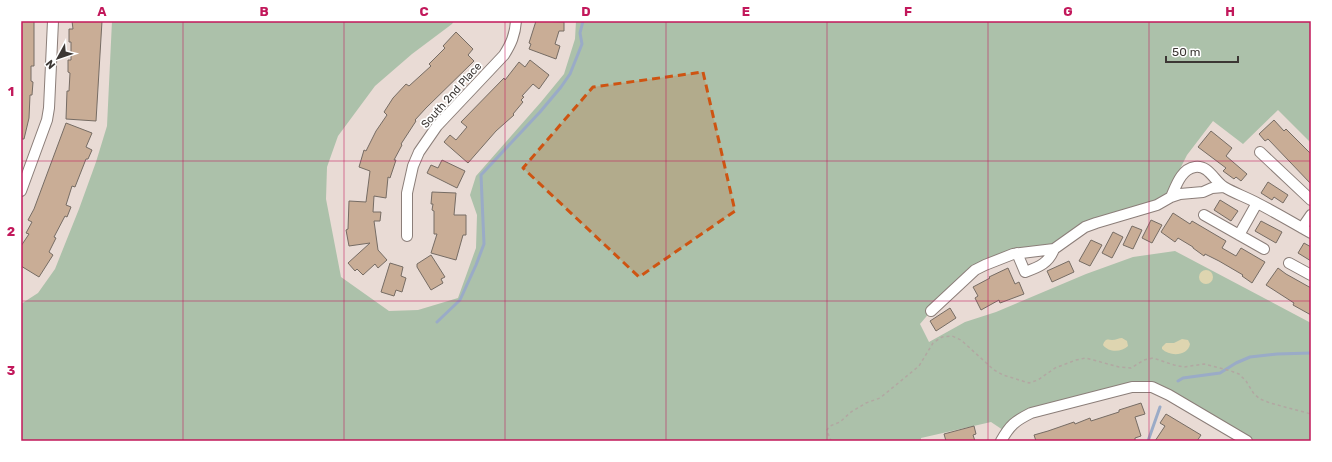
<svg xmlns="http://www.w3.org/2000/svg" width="1332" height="462" font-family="Rubik,sans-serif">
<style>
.green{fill:#acc1aa}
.sand{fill:#ded5b0}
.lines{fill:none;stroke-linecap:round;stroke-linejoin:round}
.stream{stroke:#9aabc7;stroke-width:3}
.building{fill:#c9ad96;stroke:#766c64}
.minor-casing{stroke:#8b7e79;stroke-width:12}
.path{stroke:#b2a7a2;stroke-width:1.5;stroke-dasharray:3 3;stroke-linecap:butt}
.minor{stroke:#fff;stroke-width:10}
.marked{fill:#ce5412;fill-opacity:0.2;stroke:#ce5412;stroke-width:3;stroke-dasharray:8 5;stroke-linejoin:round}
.grid{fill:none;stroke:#c2185b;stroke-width:1;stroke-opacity:0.55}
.labels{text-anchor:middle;stroke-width:3.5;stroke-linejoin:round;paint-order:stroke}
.street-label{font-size:11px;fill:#3c3734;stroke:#fff}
.neatline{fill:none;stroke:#c2185b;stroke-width:1.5}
.grid-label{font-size:13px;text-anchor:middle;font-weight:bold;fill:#c2185b}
</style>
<rect width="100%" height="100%" fill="#e9dbd5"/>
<path class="green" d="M112 21H454L452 24 412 54 375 86 338 136 327 167 326 199 341 277 389 311 418 310 458 298 476 248 477 215 470 195 476 176 541 102 564 74 575 39 576 21H1311V143L1278 110 1243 144 1213 121 1187 155 1169 191 1157 205 1095 223 1054 249 985 265 931 311 920 324 929 342 965 322 996 312 1086 274 1133 257 1175 251 1311 323V441H1247L1152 387 1031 413 1006 432 991 422 921 438V441H21V304L38 293 55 269 79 209 96 162 107 126Z"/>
<path class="sand" d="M1199 277a7 7 0 1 1 14 0a7 7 0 1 1-14 0Z
M1122 338 1127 341 1128 346C1122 352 1109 353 1103 345 1105 339 1107 339 1112 340 1116 340 1119 338 1122 338Z
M1182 339 1188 340 1190 344C1188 356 1170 357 1162 349V347L1166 343H1174Z"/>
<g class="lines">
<path class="stream" d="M437 322 460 300 476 265 484 244 481 175 540 112 561 87 570 74 582 44 580 33 583 21
M1178 381 1183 378 1220 373 1236 363 1250 357 1277 354 1311 353
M1148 441 1160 407"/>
</g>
<path class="building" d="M21 21H34V66H31V81L33 82 32 95H30L29 118 24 139H21Z
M72 21H102L96 121 66 119 67 91H69L70 73 68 72V60H71V42H69V29H73Z
M536 21 564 22V31H559L555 44 560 46 556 59 529 49 531 44 529 43Z
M456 32 473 49 468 55 474 61 426 108 415 120 416 121 401 144 402 145 394 160H396L390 178 388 177 386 198 374 196 373 212H381L380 221H374L378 250 387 260 378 268 375 264 363 275 357 269 355 271 348 263 370 243 349 246 346 230 348 229 349 201 366 202 370 171 359 167 364 150 366 151 376 131 387 115 384 112 393 98 406 84 409 86 431 66 429 64 445 48 443 46Z
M530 60 549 75 539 89 533 84 522 96 524 97 521 100 523 102 513 114 514 115 496 131 468 163 444 142 450 135 456 140 467 127 461 122 504 78 505 80 519 62 525 67Z
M1274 120 1284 131 1286 129 1311 154V184L1268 139 1265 141 1259 134Z
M66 123 92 133 86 147 92 150 88 159H86L75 187 72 186 66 205 71 207 67 217 65 216 54 237 56 238 49 252 53 255 39 277 21 266V246L29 234 26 233 32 222 28 220 34 209Z
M1211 131 1232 148 1226 156 1247 174 1241 181 1236 177 1234 179 1223 171 1226 168 1198 147Z
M442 160 465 171 457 188 427 173 431 165 438 168Z
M1268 182 1288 195 1283 203 1274 197 1272 200 1261 193Z
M432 192 456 193 454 215H466V235H463L456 260 431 253 437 234H434V211L432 210 433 204H431Z
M1220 200 1238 211 1231 221 1214 210Z
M1173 213 1190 224 1192 221 1226 241 1222 248 1236 256 1241 248 1265 262 1252 283 1242 276 1243 275 1219 261 1205 254 1204 256 1193 248V247L1178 238 1175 242 1161 232Z
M1151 220 1162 225 1152 243 1142 238Z
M1261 221 1282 232 1276 243 1255 231Z
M1132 226 1142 230 1133 249 1123 245Z
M1113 232 1123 237 1112 258 1102 253Z
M1091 240 1102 245 1090 266 1079 261Z
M1304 243 1311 247V261L1298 253Z
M431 255 445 277 441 279 443 283 431 290 417 267V264Z
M1069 261 1074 272 1052 282 1047 271Z
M390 263 403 267 401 276 406 278 402 292 396 290 394 296 381 292Z
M1008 268 1015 284 1019 282 1024 294 1000 303 999 300 981 310 975 298 978 296 973 287 990 278 989 277Z
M1278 268 1286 274 1311 288V315L1293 305 1294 303 1266 285Z
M950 308 956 318 936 331 930 321Z
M1141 403 1145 414 1135 417 1141 436 1135 438V441H1036L1034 435 1048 431 1074 422 1075 424 1090 418 1091 421 1119 412V410Z
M1166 414 1201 435 1197 441H1155L1165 426 1160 423Z
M974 426 976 434 973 435 975 441H946L944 434Z"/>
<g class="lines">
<g class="minor-casing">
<path id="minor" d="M1260 152 1311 200
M21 191 47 120 49 108 53 21
M1171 197C1176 186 1181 169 1195 167 1209 165 1214 181 1224 187 1234 193 1246 197 1257 203 1275 212 1293 223 1311 233
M1204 215 1264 249
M1302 228 1311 215
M1239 235 1257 203
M407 236V193L413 166 419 152 437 126 504 55C511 44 515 35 516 21
M1017 253 1025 272C1039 267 1049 263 1054 249
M1289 263 1311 275
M931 311 975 270 985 265 1013 254 1054 249 1085 227 1096 223 1157 205 1171 197 1180 194 1203 192 1212 188 1224 187
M1001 441C1010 425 1015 421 1031 413L1132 387H1152L1169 395 1247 441"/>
</g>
<path class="path" d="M832 441 830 439 827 430 830 426 840 422 851 412 866 403 880 398 919 366 933 343 942 337 952 336 961 340 994 370 1003 375 1029 383 1038 380 1055 368 1076 360 1086 358 1119 367 1131 368 1144 360 1153 358 1174 365 1184 367 1204 364 1231 371 1239 374 1246 381 1254 394 1260 399 1270 403 1311 414"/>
<use href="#minor" class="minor"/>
</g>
<path class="marked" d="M703 72 735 211 639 277 523 168 593 87Z"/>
<path class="grid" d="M183 21V441M344 21V441M505 21V441M666 21V441M827 21V441M988 21V441M1149 21V441M21 161H1311M21 301H1311"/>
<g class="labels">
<g class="street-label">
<text transform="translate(451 95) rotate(-48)" y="4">South 2nd Place</text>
</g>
</g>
<rect width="1332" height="462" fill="none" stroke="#ffffff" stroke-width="44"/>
<g transform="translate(58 58) rotate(230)" stroke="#ffffff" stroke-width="3" paint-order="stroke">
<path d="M0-3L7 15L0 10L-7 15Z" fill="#3c3734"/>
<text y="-6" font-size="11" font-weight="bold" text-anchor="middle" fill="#3c3734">N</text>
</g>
<path d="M1166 56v6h72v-6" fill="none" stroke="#3c3734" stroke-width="2"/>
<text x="1172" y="56" font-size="12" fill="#3c3734" stroke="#ffffff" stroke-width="3" paint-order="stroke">50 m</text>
<rect x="22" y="22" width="1288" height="418" class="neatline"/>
<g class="grid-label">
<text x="102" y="16">A</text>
<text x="264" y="16">B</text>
<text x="424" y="16">C</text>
<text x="586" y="16">D</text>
<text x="746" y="16">E</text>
<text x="908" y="16">F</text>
<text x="1068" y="16">G</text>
<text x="1230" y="16">H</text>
<text x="11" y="96">1</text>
<text x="11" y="236">2</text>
<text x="11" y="375">3</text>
</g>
</svg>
